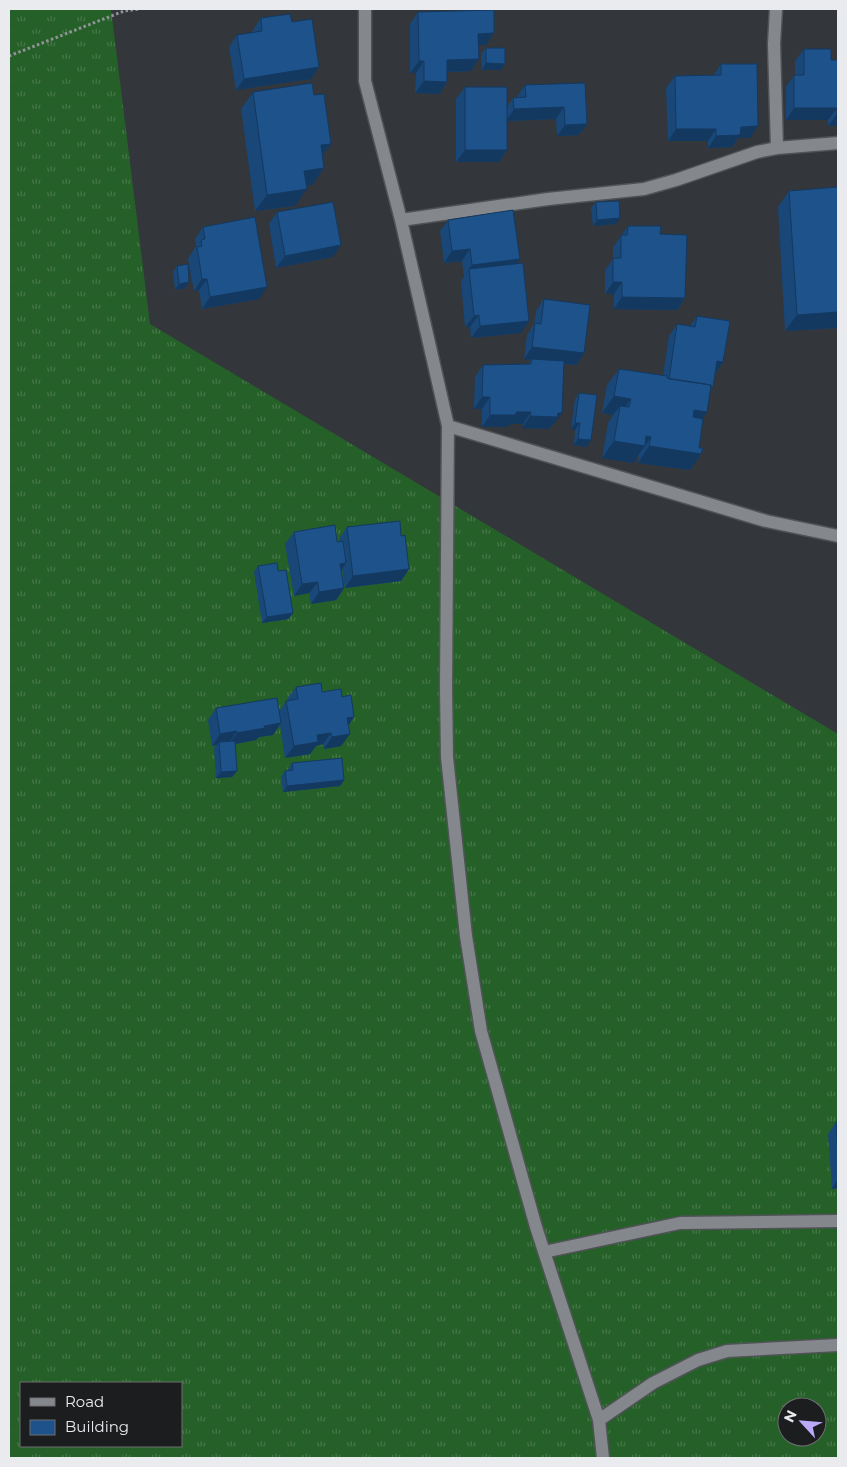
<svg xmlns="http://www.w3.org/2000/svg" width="847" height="1467" font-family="Montserrat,sans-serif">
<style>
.grass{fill:url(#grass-tufts);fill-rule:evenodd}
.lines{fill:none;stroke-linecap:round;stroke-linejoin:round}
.minor-casing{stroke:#505356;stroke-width:15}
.path{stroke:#919497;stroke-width:3;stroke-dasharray:2.5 2.5;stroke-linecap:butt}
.minor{stroke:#84888d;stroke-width:12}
.wall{fill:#194777}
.shaded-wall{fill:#143961}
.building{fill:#1d528a;stroke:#143961}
</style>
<defs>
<pattern id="grass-tufts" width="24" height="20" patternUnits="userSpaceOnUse" patternTransform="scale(1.25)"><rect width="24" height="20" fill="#266029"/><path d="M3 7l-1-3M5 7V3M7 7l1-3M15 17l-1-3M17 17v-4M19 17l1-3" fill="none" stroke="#467748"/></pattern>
</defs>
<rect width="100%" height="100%" fill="#33363a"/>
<path class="grass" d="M9 9H111L150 324 838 734V1458H9ZM21 1383H181V1446H21ZM787 1407H817V1437H787Z"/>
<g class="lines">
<g class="minor-casing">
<path id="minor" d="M365 9V81L401 220 448 426 446 688 447 757 466 936 481 1031 536 1227 599 1420 603 1458
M776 9 774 44 777 148
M401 220 548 199 644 189 676 180 757 152 777 148 838 143
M448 426 766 521 838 536
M544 1252 680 1223 838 1221
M599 1420 653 1383 698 1360 727 1351 838 1345"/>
</g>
<path class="path" d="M9 56 124 11 139 9"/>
<use href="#minor" class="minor"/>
</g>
<path class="wall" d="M418 12 486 45H478L471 71 447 72V82L439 94 415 93 416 73H410V24Z
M261 18 292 22 319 67 311 79 236 90 229 47 237 35 253 33V30Z
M486 48 501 70H482L481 54Z
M804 49 831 60 838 126H828V120H786V87L794 75H795V61Z
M721 64 750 138H738L732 147 708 148V141H668L666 88 675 76 714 75Z
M585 83 587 124 579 135 557 136 556 119 507 121V150L499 162H456V99L465 87 507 107 513 98 517 97 525 85Z
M253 92 314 95 331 144 322 156 324 168 312 185 306 186 295 206 255 211 241 109Z
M789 191 838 328 785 331 778 207Z
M596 202 616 224 593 226 591 208Z
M277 212 333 257 276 268 269 224Z
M448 220 520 259 516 264 521 333 471 338 470 327H465L461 281 464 277 462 261 444 263 440 231Z
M628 226 660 234 685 298 677 310 614 309V294H605V270L613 259V247Z
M203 227 259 299 202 309 199 290 194 291 188 259 196 246 195 239Z
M177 266 185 288 175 290 173 272Z
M544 299 584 353 576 365 564 364 553 425H552L549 429 522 428 523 424H510L508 427H482V409H474L475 377 483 365 528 364 531 360 524 359 527 335 534 324 536 311Z
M697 316 723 362 715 374 710 392 707 412 702 419 699 448 701 454 690 470 638 463 639 455 633 463 602 458 608 423 613 415 602 413 607 385 619 369 663 375 669 336 677 324 690 326Z
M579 393 587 447 574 445 575 430 571 429 575 399Z
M347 527 401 536 409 569 401 581 345 588 342 569 341 571 344 588 336 600 311 604 309 593 294 596 285 544 294 532 337 542H339V539Z
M258 566 278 571 293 613 288 619 262 623 254 572Z
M296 687 322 692 342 697 354 717 348 726 341 746 324 749 323 744 316 746 310 754 285 758 280 725 273 735 259 737 256 740 235 744 237 771 232 777 216 778 214 748 217 745 212 746 208 720 216 708 279 712 286 701H288L287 699Z
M292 763 344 780 340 786 283 792 281 777 285 771H288V769Z
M836 1122H838V1188L832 1189 828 1134Z"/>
<path class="shaded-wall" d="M494 33 486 45H470L478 34Z
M479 59 471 71 439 72 447 60Z
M419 61H424L416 73H410Z
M486 63 505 64 501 70H482Z
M319 67 311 79 236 90 244 79Z
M424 81 447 82 439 94 415 93Z
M564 107 556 119 506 121 514 109Z
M794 108H837L828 120H786Z
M837 114H838V126H828Z
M587 124 579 135 557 136 565 125Z
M758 126 750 138H738L732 147 708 148 716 136 741 127Z
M676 129H716L708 141H668Z
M331 144 319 160 321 145Z
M465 150H507L499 162H456Z
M324 168 312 185 292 188 304 171Z
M307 189 295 206 255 211 267 195Z
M620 218 616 224 593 226 597 220Z
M341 245 333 257 276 268 285 256Z
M470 249 462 261 444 263 452 251Z
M520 259 511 271 469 269 463 277 472 265Z
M202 279H207L199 290 194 291Z
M189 282 185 288 175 290 179 284Z
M613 282H622L614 294H605Z
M267 287 259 299 202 309 210 297Z
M622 297 685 298 677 310 614 309Z
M838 312V328L785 331 797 315Z
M479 315 470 327H465L474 316Z
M529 321 521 333 471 338 480 326Z
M532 347 584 353 576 365 532 360V359L531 360 524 359Z
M717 361 723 362 715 374Z
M614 396 631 399 619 416 620 406 613 415 602 413Z
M482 397H490L482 409H474Z
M694 410 707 412 695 429 682 427Z
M516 412H531L523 424H510L508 427H482L490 415Z
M558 413H562L553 425H552L549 429 522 428 530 416Z
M575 423H580L575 430 571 429Z
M646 436 651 437 633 463 602 458 614 441Z
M578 439 591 440 587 447 574 445Z
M649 446 701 454 690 470 638 463Z
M346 563 338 575 340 564Z
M409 569 401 581 345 588 353 576Z
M318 582 309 593 294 596 302 584Z
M344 588 336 600 311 604 319 592Z
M293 613 288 619 262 623 267 617Z
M354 717 346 729 347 718Z
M281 723 273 735 259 737 256 740 229 745 237 733 264 726Z
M237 731 229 743 219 742 217 745 212 746 220 734Z
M331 733 323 744 316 746 310 754 285 758 294 746 317 735Z
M350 734 341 746 324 749 332 737Z
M237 771 232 777 216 778 221 772Z
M344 780 340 786 283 792 287 786Z
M838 1179V1188L832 1189Z"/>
<path class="building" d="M494 10V33L478 34 479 59 447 60V82L424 81V61H419L418 12Z
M290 14 292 22 312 19 319 67 244 79 237 35 262 31 261 18Z
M486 48H505V64L486 63Z
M804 49H831V60H838V114H837V108H794V75H804Z
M721 64H757L758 126 741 127 740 135 716 136V129H676L675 76 721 75Z
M312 83 314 95 324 94 331 144 321 145 324 168 304 171 307 189 267 195 253 92Z
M585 83 587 124 565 125 564 107 514 109 513 98 526 97 525 85Z
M465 87H507V150H465Z
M838 187V312L797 315 789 191Z
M619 201 620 218 597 220 596 202Z
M333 202 341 245 285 256 277 212Z
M513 210 520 259 472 265 470 249 452 251 448 220Z
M255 217 267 287 210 297 207 279H202L197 247 202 246 201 240 205 239 203 227Z
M628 226H661L660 234 687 235 685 298 622 297V282H613V258H621V235H627Z
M523 263 529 321 480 326 479 315 474 316 469 269Z
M188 264 189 282 179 284 177 266Z
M544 299 590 305 584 353 532 347 535 323 541 324Z
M697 316 730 321 723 362 717 361 713 387H711V385L669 379 677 324 695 327Z
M532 359 564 361 562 413H558L557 417 530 416 531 412H516V415H490V397H482L483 365 531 364Z
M619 369 667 376V378L711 385 707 412 694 410 693 417 703 419 699 448H703L701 454 649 446 651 437 646 436 645 446 614 441 620 406 629 407 631 399 614 396Z
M579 393 597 395 591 440 578 439 580 423H575Z
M400 521 401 536 405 535 409 569 353 576 347 527Z
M335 525 337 542 343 541 346 563 340 564 344 588 319 592 318 582 302 584 294 532Z
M277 563 278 571 286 570 293 613 267 617 258 566Z
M321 683 322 692 341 689 342 697 351 695 354 717 347 718 350 734 332 737 331 733 317 735 318 742 294 746 286 701 298 699 296 687Z
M277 698 281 723 264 726 265 728 237 733V731L220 734 216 708Z
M235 741 237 771 221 772 219 742Z
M342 758 344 780 287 786 285 771 293 770 292 763Z
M836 1122H838V1152Z"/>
<rect width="847" height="1467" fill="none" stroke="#e9ebee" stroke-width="20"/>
<rect x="20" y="1382" width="162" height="65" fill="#1c1d1f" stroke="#6e6f72"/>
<rect x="30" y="1398" width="25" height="8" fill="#84888d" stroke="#6e6f72"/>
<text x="65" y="1407" font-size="15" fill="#e9ebee">Road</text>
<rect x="30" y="1420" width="25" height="15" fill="#1d528a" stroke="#6e6f72"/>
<text x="65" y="1432" font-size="15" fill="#e9ebee">Building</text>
<g transform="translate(802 1422) rotate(296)"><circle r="24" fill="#1c1d1f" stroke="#6e6f72"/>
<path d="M0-4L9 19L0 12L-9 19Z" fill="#baaaf7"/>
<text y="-8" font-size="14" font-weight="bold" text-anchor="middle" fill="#e9ebee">N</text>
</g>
</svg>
